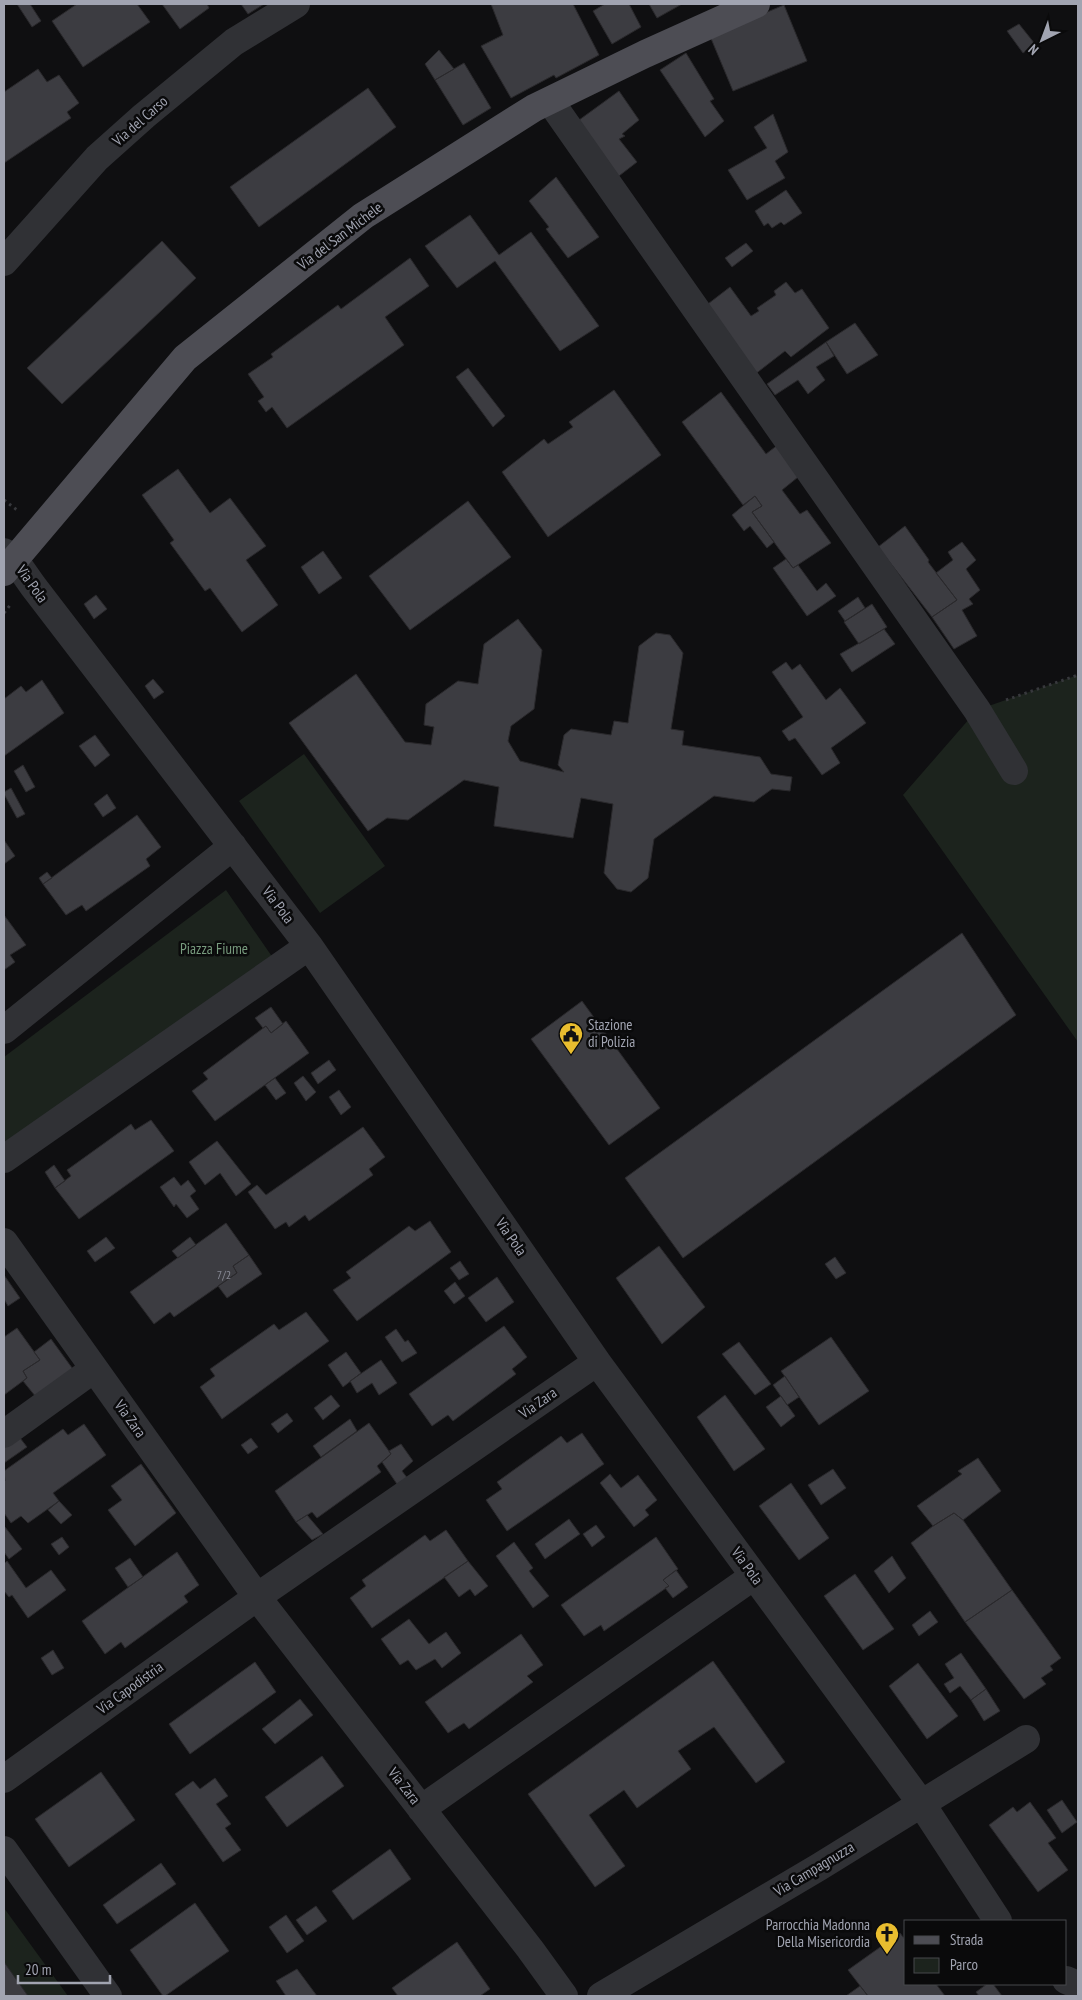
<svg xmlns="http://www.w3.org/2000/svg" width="1082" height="2000" font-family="'PT Sans Narrow',sans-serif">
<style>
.green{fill:#1c231d}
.building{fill:#3c3c41;stroke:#2a292c}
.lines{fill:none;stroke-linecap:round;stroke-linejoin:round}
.path{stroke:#37383c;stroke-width:3;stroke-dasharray:2.5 4;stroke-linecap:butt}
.minor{stroke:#303135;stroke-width:28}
.major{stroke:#4d4d54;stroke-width:28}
.labels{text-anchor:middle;stroke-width:5;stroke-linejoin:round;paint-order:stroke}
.number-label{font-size:12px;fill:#888a95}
.street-label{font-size:15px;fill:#a1a4b1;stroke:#0a0a0b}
.park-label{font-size:15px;fill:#789b7e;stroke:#0a0a0b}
.poi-label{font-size:15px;fill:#a1a4b1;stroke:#0a0a0b;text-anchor:start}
</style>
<rect width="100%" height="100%" fill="#0f0f11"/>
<path class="green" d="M1078 675V1042L903 795 977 710Z
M304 754 385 866 320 913 239 801Z
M226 890 273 958 4 1143V1057Z
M4 1908 68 1996H4Z"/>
<path class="building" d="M17 4H30L41 21 32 27Z
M77 4H137L150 22 83 67 52 21Z
M162 4H207L209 8 180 29Z
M241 4H264L248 14Z
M491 4H573L599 55 556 78 554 75 511 98 481 46 503 35Z
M605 4H629L641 27 612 44 593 11Z
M649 4H682L657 18Z
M784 5 807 61 733 91 710 36Z
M1019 24 1035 44 1023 53 1007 31Z
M439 50 454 69 435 80 425 64Z
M686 53 714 99 710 101 724 121 705 137 660 70Z
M464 63 491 108 463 125 435 80Z
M38 69 47 82 59 75 79 103 67 112 71 118 4 163V92Z
M368 88 396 127 259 227 230 187Z
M619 91 639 120 622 134 625 136 619 139 637 162 615 179 575 123Z
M773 114 788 152 775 161 785 178 747 200 728 170 767 148 754 127Z
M556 177 599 237 568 258 546 229 549 227 529 201Z
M786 190 802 213 784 225 781 222 772 228 768 223 764 226 755 211Z
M470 215 499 255 531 232 599 326 560 351 495 261 457 288 425 246Z
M162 241 196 278 62 404 27 368Z
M746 243 753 251 732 267 725 258Z
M410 258 429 286 385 317 404 345 287 428 272 407 266 412 258 401 264 397 248 374 273 357 271 354 338 305 341 309Z
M786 282 795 293 802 289 829 328 791 357 785 351 754 375 704 307 730 287 751 316 759 311 757 308 776 295 774 291Z
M855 323 878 355 847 374 826 342Z
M826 342 834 356 816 367 825 380 808 394 798 380 775 395 767 384Z
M468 368 505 416 493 427 456 377Z
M614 390 661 455 548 537 502 472 544 439 548 444 573 427 569 422Z
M721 392 766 454 779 444 803 473 782 490 800 514 807 510 831 543 793 568 752 512 762 506 755 496 743 505 682 422Z
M178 469 210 513 230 498 266 546 246 560 278 605 242 632 210 588 205 591 170 543 174 540 142 495Z
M755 496 762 506 752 512 774 542 767 548 750 526 744 531 732 515Z
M468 501 511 557 410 630 369 576Z
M905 526 929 560 928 562 957 600 932 617 878 547Z
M962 542 976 560 966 569 980 590 969 599 973 604 962 610 977 636 954 649 932 617 957 600 936 573 953 560 948 552Z
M323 551 342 578 319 594 301 567Z
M786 559 793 568 798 565 817 591 826 583 836 596 807 616 773 568Z
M96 595 107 609 94 619 84 604Z
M858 597 865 608 845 621 838 611Z
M872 604 887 627 859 644 844 622Z
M518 619 542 650 534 709 511 726 508 741 520 761 564 772 558 765 564 735 571 729 611 735 614 721 628 723 639 646 656 633 670 635 683 653 671 729 684 731 682 745 760 757 771 774 792 777 790 791 772 789 754 802 714 796 654 839 648 878 631 892 617 889 604 873 613 804 581 798 573 838 494 826 499 787 464 780 408 820 387 818 368 831 289 723 356 674 405 742 431 745 434 727 424 725 426 704 458 681 478 684 484 644Z
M884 629 895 644 852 672 840 654Z
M786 662 792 670 800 664 826 700 840 688 866 723 831 748 840 763 822 775 795 738 789 741 782 731 803 717 772 672Z
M153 679 164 692 154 699 145 686Z
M42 680 64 713 4 756V699L21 686 26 692Z
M95 735 110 755 95 767 79 746Z
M23 765 35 787 26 792 14 771Z
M11 788 25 814 17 818 4 794V792Z
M107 794 116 808 103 817 94 804Z
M137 815 161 847 146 859 150 866 86 911 82 905 66 915 43 884Z
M4 840 15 856 4 864Z
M47 872 52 878 43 884 39 878Z
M4 915 26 945 10 955 15 962 4 970Z
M962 933 1016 1015 683 1258 625 1178Z
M582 1001 660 1108 609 1145 531 1039Z
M271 1007 283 1024 271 1033 266 1026 263 1028 255 1018Z
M286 1021 309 1053 215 1121 192 1091 208 1079 203 1073 266 1026 271 1033Z
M329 1060 336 1070 318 1084 311 1073Z
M303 1076 316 1092 306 1101 294 1083Z
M275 1078 286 1093 276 1100 265 1085Z
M339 1090 351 1107 341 1115 329 1097Z
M151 1120 174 1151 79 1219 55 1188 71 1176 67 1170 131 1124 135 1130Z
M363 1127 385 1157 369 1169 373 1175 309 1221 305 1215 289 1227 286 1222 275 1229 248 1192 257 1185 266 1195Z
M217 1141 251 1184 236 1196 220 1173 205 1185 189 1162Z
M54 1165 65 1181 55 1188 45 1172Z
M174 1177 181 1186 188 1180 196 1191 190 1196 199 1209 187 1218 176 1204 174 1207 160 1187Z
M430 1221 451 1252 357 1321 333 1290 351 1278 346 1272 409 1226 415 1231Z
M226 1223 249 1255 233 1266 237 1273 174 1317 170 1312 154 1324 130 1292Z
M106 1237 115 1248 95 1262 87 1251Z
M190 1237 196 1245 178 1258 172 1251Z
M659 1246 705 1307 662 1344 616 1278Z
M249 1255 262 1274 227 1298 218 1286 237 1273 233 1266Z
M835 1257 846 1273 836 1279 825 1264Z
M460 1261 469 1274 459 1280 450 1268Z
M4 1275 20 1298 8 1306 4 1299Z
M497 1277 514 1302 486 1322 468 1298Z
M455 1282 465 1296 454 1304 444 1291Z
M306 1312 329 1341 222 1419 200 1387 215 1376 210 1369 274 1324 279 1330Z
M504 1326 527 1357 512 1369 516 1374 453 1421 448 1415 432 1426 409 1394Z
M17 1328 40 1360 23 1371 27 1378 4 1395V1337Z
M396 1329 405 1342 408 1340 417 1353 402 1362 385 1337Z
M831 1337 869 1391 819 1425 781 1371Z
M51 1339 75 1372 36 1397 23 1381 27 1378 23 1371 40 1360 34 1352Z
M739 1342 771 1384 755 1395 722 1354Z
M346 1352 361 1373 343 1387 328 1365Z
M381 1360 397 1383 379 1395 372 1383 357 1393 350 1381Z
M785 1376 799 1397 787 1405 773 1385Z
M331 1395 340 1406 323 1420 314 1408Z
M725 1395 765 1449 734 1471 697 1417Z
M781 1396 795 1416 781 1427 766 1407Z
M287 1413 293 1421 278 1433 271 1424Z
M350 1419 357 1431 321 1457 313 1446Z
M369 1423 391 1454 377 1466 381 1472 317 1518 312 1512 296 1522 275 1491Z
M84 1424 106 1455 53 1493 59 1501 28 1523 21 1516 11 1523 4 1513V1482L5 1481 4 1471 63 1429 68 1435Z
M582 1433 604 1464 507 1531 486 1500 502 1489 497 1482 561 1436 567 1443Z
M17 1434 27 1447 4 1463V1443Z
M251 1438 258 1447 248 1454 241 1445Z
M401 1444 413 1461 402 1471 408 1479 399 1487 382 1462 391 1454 389 1451Z
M978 1458 1001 1491 963 1520 954 1513 933 1526 917 1506 962 1474 958 1471Z
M141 1464 176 1513 135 1546 108 1510 122 1500 111 1486Z
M833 1469 846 1488 821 1505 808 1485Z
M610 1474 621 1488 638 1475 657 1500 645 1510 649 1515 634 1527 600 1483Z
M791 1483 829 1538 799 1560 759 1506Z
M59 1501 72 1515 61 1524 48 1510Z
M954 1513 963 1520 1012 1590 965 1622 911 1543 933 1526Z
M307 1515 323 1534 312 1540 296 1522Z
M569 1519 580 1534 545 1559 535 1544Z
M596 1525 605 1537 592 1547 583 1534Z
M5 1527 22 1549 9 1559 4 1552V1529Z
M446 1530 468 1561 372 1628 350 1598 366 1586 362 1580 425 1535 430 1541Z
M62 1537 69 1547 59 1555 51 1544Z
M656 1537 678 1569 663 1580 669 1586 604 1631 601 1625 584 1636 561 1605Z
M514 1542 533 1568 529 1571 549 1596 533 1608 496 1556Z
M177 1552 199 1585 184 1596 188 1602 125 1648 121 1642 105 1654 82 1621Z
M892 1556 906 1578 889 1593 874 1571Z
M130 1558 143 1577 128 1587 115 1568Z
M7 1561 26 1588 51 1570 66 1590 28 1618 12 1595 9 1597 4 1591V1564Z
M468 1561 488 1586 475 1596 470 1589 459 1597 444 1577Z
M676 1570 688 1587 673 1598 665 1588 669 1586 663 1580Z
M855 1574 894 1629 863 1650 824 1596Z
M1012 1590 1061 1658 1050 1666 1053 1670 1041 1678 1046 1684 1024 1699 965 1622Z
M930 1611 938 1622 919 1636 912 1625Z
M409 1619 429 1644 446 1632 461 1653 442 1668 435 1659 416 1670 408 1660 400 1665 381 1639Z
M521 1634 543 1665 527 1676 533 1682 469 1729 464 1723 448 1733 425 1702Z
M53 1650 64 1668 52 1675 41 1658Z
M961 1653 986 1689 971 1700 960 1686 950 1693 944 1684 954 1678 945 1664Z
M713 1661 785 1762 756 1783 714 1727 678 1751 691 1769 637 1808 624 1790 589 1815 625 1866 595 1887 528 1794Z
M255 1662 276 1692 190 1754 169 1724Z
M918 1663 958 1716 927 1739 889 1686Z
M986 1689 1000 1711 984 1721 971 1700Z
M300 1699 313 1715 275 1744 262 1729Z
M322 1756 344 1786 287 1827 265 1797Z
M101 1772 135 1820 69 1867 35 1819Z
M215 1778 228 1796 216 1804 231 1824 225 1828 241 1850 223 1862 175 1794 193 1781 200 1789Z
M1062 1800 1077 1822 1062 1833 1047 1810Z
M1030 1802 1056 1838 1048 1843 1068 1870 1038 1892 989 1825 1013 1807 1017 1812Z
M390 1849 411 1879 353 1920 332 1891Z
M161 1863 176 1884 117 1924 103 1905Z
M195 1903 229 1951 165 1996H163L130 1950Z
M316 1906 327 1921 307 1935 296 1920Z
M286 1915 304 1941 287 1953 269 1927Z
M900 1933 906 1941V1984H936L945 1996H868L848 1970Z
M457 1942 490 1989 480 1996H398L392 1988Z
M4 1962 28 1996H4Z
M297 1969 317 1996H286L276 1981Z
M987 1984H993L1002 1996H979L976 1992Z
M860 1986 868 1996H846Z"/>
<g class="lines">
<path class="path" d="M4 500 17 510
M4 613 11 604
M1006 700 1078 675"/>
<path class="minor" d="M550 101 977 710 1014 771
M4 262 97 158 144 116 234 42 296 4
M4 552 14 559 33 586 309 946 597 1362 921 1803 998 1921
M4 1030 233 846
M4 1159 309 946
M4 1242 257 1597 530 1949 564 1996
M4 1434 94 1369
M4 1779 257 1597 597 1362
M421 1809 754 1576
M4 1850 108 1996
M1066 1980 1078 1985
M601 1996 819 1867 1026 1739"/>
<path class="major" d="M4 572 185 358 363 216 534 108 645 54 756 4"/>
</g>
<defs>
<g id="civic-pin" transform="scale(1.25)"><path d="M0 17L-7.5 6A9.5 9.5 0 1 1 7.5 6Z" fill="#e9bd2f" stroke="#0a0a0b"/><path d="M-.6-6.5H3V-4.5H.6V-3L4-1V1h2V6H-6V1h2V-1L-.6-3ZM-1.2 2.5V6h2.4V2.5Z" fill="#111"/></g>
<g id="church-pin" transform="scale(1.25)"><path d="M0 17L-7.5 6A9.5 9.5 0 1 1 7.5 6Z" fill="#e9bd2f" stroke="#0a0a0b"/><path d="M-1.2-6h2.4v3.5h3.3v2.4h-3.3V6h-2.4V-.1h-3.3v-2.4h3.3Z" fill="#111"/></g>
</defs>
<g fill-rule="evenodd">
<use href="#civic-pin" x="571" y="1034"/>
<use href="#church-pin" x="887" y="1934"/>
</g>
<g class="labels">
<g class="number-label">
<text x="224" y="1279">7/2</text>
</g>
<g class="street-label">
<text transform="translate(140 121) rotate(-41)" y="5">Via del Carso</text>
<text transform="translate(340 236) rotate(-37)" y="5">Via del San Michele</text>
<text transform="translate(32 584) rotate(54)" y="5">Via Pola</text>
<text transform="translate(278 905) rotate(53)" y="5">Via Pola</text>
<text transform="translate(511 1237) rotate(55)" y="5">Via Pola</text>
<text transform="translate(538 1403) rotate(-35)" y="5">Via Zara</text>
<text transform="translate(130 1419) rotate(54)" y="5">Via Zara</text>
<text transform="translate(747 1566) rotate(54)" y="5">Via Pola</text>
<text transform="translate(130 1688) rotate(-36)" y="5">Via Capodistria</text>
<text transform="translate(404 1786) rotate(52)" y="5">Via Zara</text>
<text transform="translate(814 1869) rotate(-31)" y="5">Via Campagnuzza</text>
</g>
<g class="park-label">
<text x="214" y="954">Piazza Fiume</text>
</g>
<g class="poi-label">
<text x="588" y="1030">Stazione<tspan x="588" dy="17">di Polizia</tspan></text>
<text x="870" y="1930" text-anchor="end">Parrocchia Madonna<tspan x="870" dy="17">Della Misericordia</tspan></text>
</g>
</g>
<rect width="1082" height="2000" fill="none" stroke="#a1a4b1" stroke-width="10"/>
<rect x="904" y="1920" width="162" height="65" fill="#0a0a0b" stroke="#46484d"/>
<rect x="914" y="1936" width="25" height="8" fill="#4d4d54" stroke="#46484d"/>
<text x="950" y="1945" font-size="15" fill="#a1a4b1">Strada</text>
<rect x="914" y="1958" width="25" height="15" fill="#1c231d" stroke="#46484d"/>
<text x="950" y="1970" font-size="15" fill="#a1a4b1">Parco</text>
<g transform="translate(1042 40) rotate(222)" stroke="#0a0a0b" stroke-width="4" paint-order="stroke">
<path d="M0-4L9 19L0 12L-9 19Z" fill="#a1a4b1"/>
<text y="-8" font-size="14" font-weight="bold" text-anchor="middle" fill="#a1a4b1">N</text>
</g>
<path d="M18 1975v8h92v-8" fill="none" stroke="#a1a4b1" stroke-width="2.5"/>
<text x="25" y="1975" font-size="15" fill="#a1a4b1" stroke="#0a0a0b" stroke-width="4" paint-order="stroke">20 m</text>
</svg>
